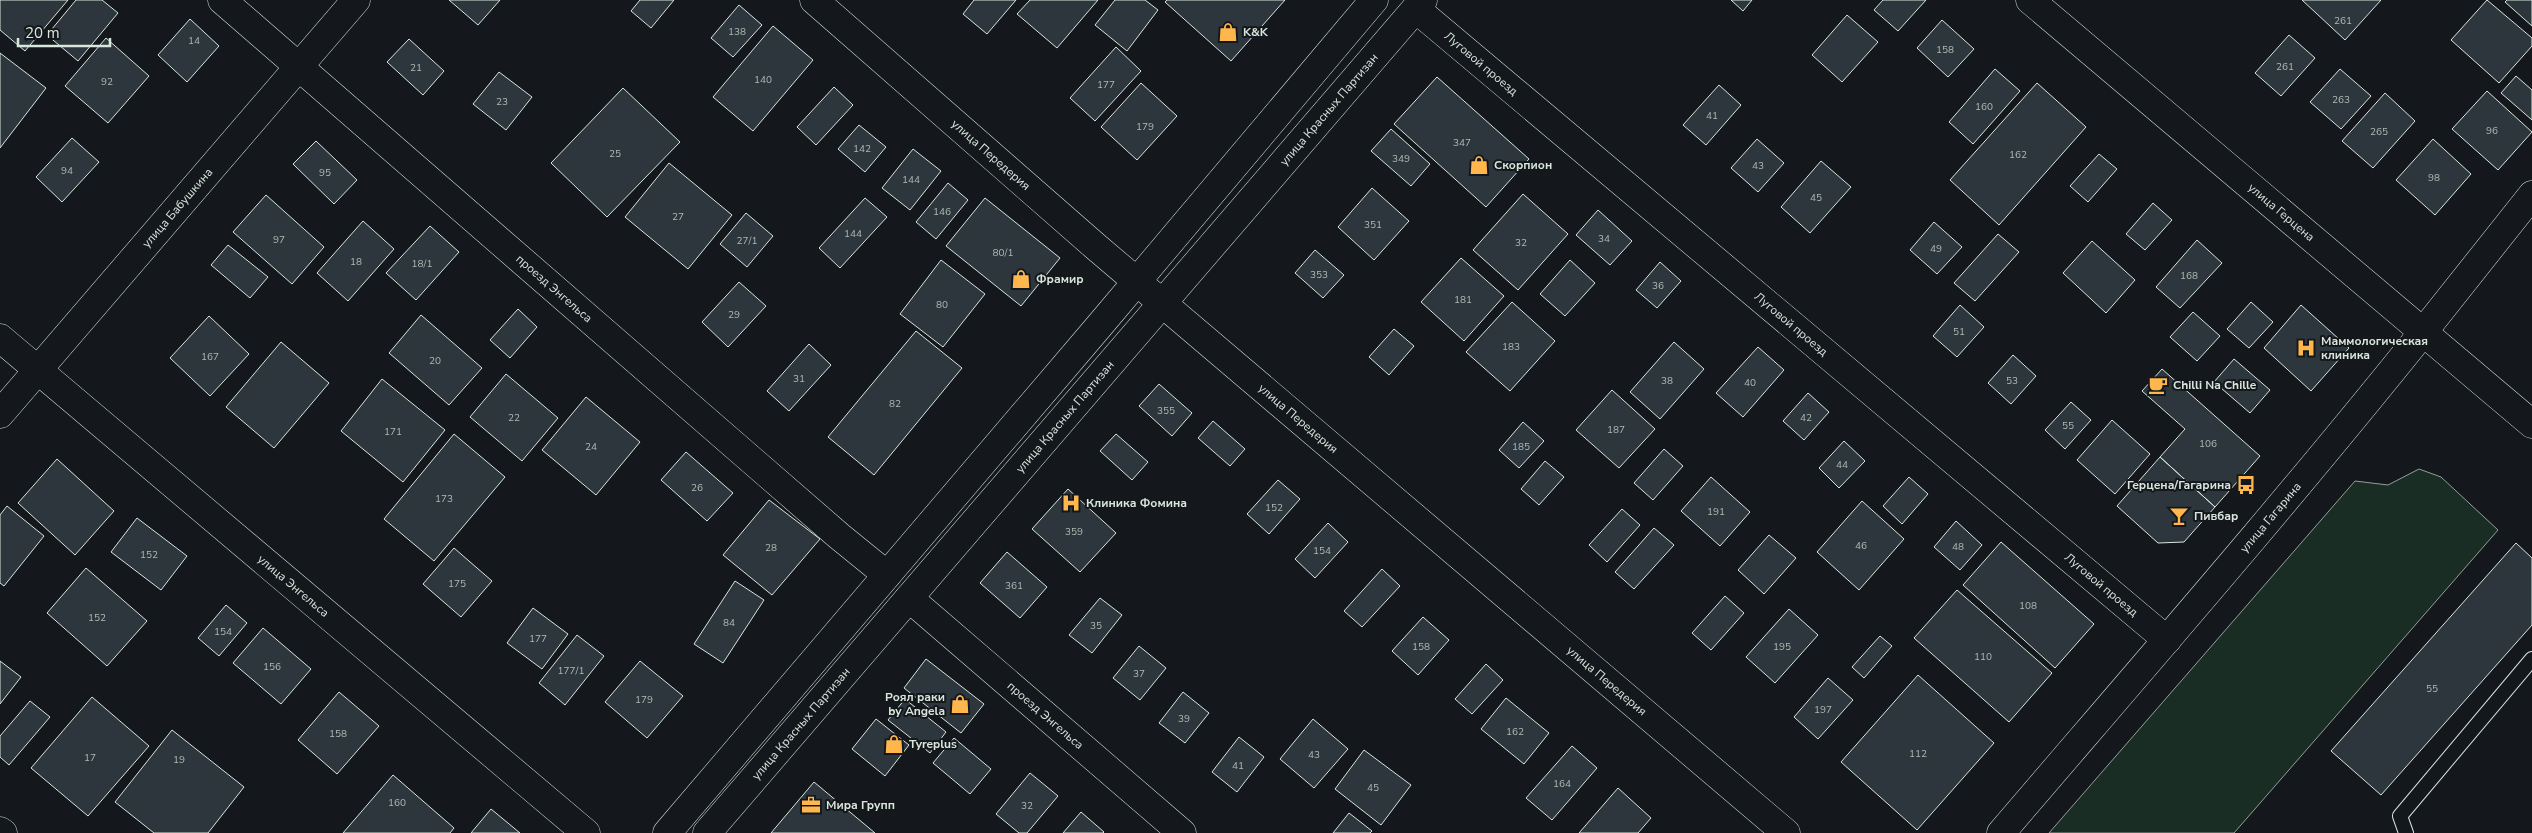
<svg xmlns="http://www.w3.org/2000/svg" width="2532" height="833" font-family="'Nunito Sans',sans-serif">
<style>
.green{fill:#1a2d24;stroke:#939e99}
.building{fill:#2c363c;stroke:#d8e6dc}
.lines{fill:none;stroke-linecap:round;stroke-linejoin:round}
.service-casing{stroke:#d8e6dc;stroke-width:16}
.minor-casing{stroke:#d8e6dc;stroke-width:29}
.tertiary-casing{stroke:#d8e6dc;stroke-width:29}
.secondary-casing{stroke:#d8e6dc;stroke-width:29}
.trunk-casing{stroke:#d8e6dc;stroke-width:29}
.service{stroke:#14181c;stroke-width:14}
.minor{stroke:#14181c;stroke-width:28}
.tertiary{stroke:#14181c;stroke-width:28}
.secondary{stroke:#14181c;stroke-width:28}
.trunk{stroke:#14181c;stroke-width:28}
.labels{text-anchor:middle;stroke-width:4;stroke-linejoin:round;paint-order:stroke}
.number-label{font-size:10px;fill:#adbab4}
.poi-label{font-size:12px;font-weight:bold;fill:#d8e6dc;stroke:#14181c;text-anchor:start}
.street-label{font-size:12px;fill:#d8e6dc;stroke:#14181c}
</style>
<rect width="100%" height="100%" fill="#14181c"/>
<path class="green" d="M2419 469 2441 477 2498 530 2234 833H2049L2355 481 2388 485Z"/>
<path class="building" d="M0 0H68L25 51 0 30Z
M76 0H102L118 13 78 61 47 35Z
M449 0H500L478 25Z
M640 0H674L651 28 631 11Z
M974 0H1016L987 34 963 14Z
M1030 0H1098L1057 48 1017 14Z
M1115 0H1145L1158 10 1127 51 1095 25Z
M1167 0H1285L1231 61 1165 2Z
M1731 0H1752L1743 11Z
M1883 0H1926L1898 31 1874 10Z
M2302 0H2381L2345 40Z
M2487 0 2532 38V46L2499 83 2451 40Z
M2507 0H2532V26L2505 2Z
M739 5 762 25 733 57 711 38Z
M1847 15 1878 42 1842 82 1812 55Z
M190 19 219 46 187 82 158 55Z
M1942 20 1974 49 1948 77 1917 48Z
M773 26 813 60 753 131 713 97Z
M2289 35 2315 58 2281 96 2255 73Z
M106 38 149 76 108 123 65 86Z
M409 39 444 71 423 95 387 62Z
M1116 47 1141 71 1095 121 1070 98Z
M0 53 46 88 0 148Z
M1995 69 2020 91 1973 144 1949 122Z
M2340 69 2371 96 2341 129 2310 102Z
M499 72 532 97 506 130 473 104Z
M2516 76 2532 90V120L2501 93Z
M1437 77 1529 159 1486 207 1394 124Z
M1141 83 1177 116 1137 160 1101 127Z
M2037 83 2086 127 1999 225 1950 180Z
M1719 85 1741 105 1706 145 1683 125Z
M834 87 853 105 816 145 797 127Z
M623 88 680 142 607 217 551 163Z
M2487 91 2532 132 2498 170 2452 129Z
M2385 93 2415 121 2373 168 2342 141Z
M859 125 886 147 865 172 838 149Z
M1391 129 1430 164 1411 186 1371 151Z
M72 138 99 162 62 202 36 177Z
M1757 139 1784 163 1758 192 1731 168Z
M2433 139 2471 174 2435 215 2396 180Z
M316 141 357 180 334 204 293 164Z
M913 149 941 171 910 210 882 188Z
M2099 154 2117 169 2088 202 2070 186Z
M1821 161 1851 187 1810 233 1781 207Z
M669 163 732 215 688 269 625 217Z
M948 183 968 200 936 239 916 222Z
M1372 188 1409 221 1374 260 1338 227Z
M1523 194 1568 234 1518 290 1473 250Z
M266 195 324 247 292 284 233 232Z
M865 198 887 217 840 268 819 248Z
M985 198 1060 258 1021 306 946 246Z
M2153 203 2172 220 2145 250 2126 234Z
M1598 210 1632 241 1610 265 1576 235Z
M746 213 773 236 747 267 720 244Z
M363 221 394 249 348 301 317 273Z
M1934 222 1962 247 1937 274 1910 250Z
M430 226 459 252 416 300 386 273Z
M1998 234 2019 252 1975 301 1954 283Z
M2197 240 2222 263 2180 308 2156 287Z
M2092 241 2135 280 2106 313 2063 273Z
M228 245 268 277 250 298 211 265Z
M1315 250 1344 275 1323 298 1295 273Z
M1461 258 1504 296 1464 341 1421 302Z
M941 260 985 294 943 347 900 314Z
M1570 260 1595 283 1565 316 1540 294Z
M1660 262 1681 281 1657 308 1636 290Z
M739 282 766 306 728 347 702 322Z
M1512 302 1555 341 1510 391 1466 352Z
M2251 302 2273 322 2249 348 2227 329Z
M1960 305 1984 327 1957 357 1933 336Z
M2301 305 2349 348 2311 391 2264 348Z
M518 309 537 327 510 358 490 340Z
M2193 312 2220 336 2197 361 2170 337Z
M421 315 482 368 449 405 389 353Z
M209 316 249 354 210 396 170 358Z
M1394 329 1414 346 1389 375 1369 357Z
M916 331 962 368 874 475 828 437Z
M281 342 329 383 274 448 226 407Z
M1674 342 1704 369 1660 419 1630 392Z
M809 344 831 365 789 411 767 391Z
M1758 347 1784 370 1743 417 1716 393Z
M2013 355 2036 376 2011 404 1988 383Z
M2234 359 2270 390 2250 413 2214 382Z
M2162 369 2260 456 2215 507 2160 457 2185 429 2142 391Z
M506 374 558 418 522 461 470 417Z
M382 379 445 430 403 482 341 431Z
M1159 384 1192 413 1172 436 1139 406Z
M1612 390 1655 429 1619 468 1576 430Z
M1808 393 1829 412 1804 440 1783 421Z
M586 397 640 442 596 495 542 450Z
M2071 402 2091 420 2065 449 2045 430Z
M2112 420 2150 454 2115 494 2077 460Z
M1213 421 1245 449 1230 466 1198 438Z
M1523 422 1544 441 1519 468 1499 450Z
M454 434 505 477 434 561 384 519Z
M1116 434 1148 462 1132 480 1100 451Z
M1844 441 1865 461 1839 488 1819 468Z
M1664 449 1683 466 1653 500 1634 483Z
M686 452 733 493 707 521 661 480Z
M2160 457 2215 507 2184 542 2158 543 2117 506Z
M57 459 114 511 75 555 18 503Z
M1545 461 1564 477 1539 505 1521 489Z
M1711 477 1750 512 1720 546 1681 511Z
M1909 477 1928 494 1902 524 1883 506Z
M1278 480 1300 499 1269 534 1247 514Z
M1068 489 1116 533 1080 572 1032 529Z
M769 500 820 539 772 595 723 555Z
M1862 501 1904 539 1859 590 1817 552Z
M7 506 44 536 4 586 0 583V515Z
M1622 509 1640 525 1607 562 1589 545Z
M137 518 187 556 161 590 111 552Z
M1956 521 1982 545 1960 570 1934 547Z
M1328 523 1348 542 1315 578 1295 559Z
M1654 528 1674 545 1634 589 1615 572Z
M1769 535 1796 558 1764 594 1738 570Z
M2001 542 2094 624 2055 668 1963 585Z
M2516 543 2532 558V625L2381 795 2331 751Z
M454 548 492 581 461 617 423 584Z
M1007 552 1047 587 1020 618 980 583Z
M86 568 147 621 107 666 47 613Z
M1382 569 1400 586 1362 627 1344 611Z
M735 581 764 600 723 663 694 644Z
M1957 590 2052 673 2009 722 1914 638Z
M1725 596 1744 613 1711 650 1692 633Z
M1100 598 1122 615 1092 653 1069 635Z
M226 605 247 623 219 656 198 638Z
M533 608 568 634 542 669 507 643Z
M1789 609 1818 635 1775 683 1746 657Z
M1423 617 1449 640 1418 675 1392 651Z
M263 628 311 669 281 704 233 663Z
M577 635 604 656 565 705 539 683Z
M1880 636 1892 646 1864 678 1852 667Z
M1139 646 1166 668 1140 700 1113 678Z
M926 659 984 704 961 733 904 688Z
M0 661 21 677 0 704Z
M640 661 683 696 647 738 605 702Z
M1486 664 1503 680 1472 714 1455 699Z
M1918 675 1994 743 1917 830 1841 762Z
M1828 678 1853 700 1818 739 1794 717Z
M339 692 379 726 337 774 298 740Z
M1183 692 1209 713 1185 743 1159 723Z
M92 697 149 746 88 816 31 768Z
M1506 698 1549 733 1524 764 1481 729Z
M905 699 946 732 930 753 888 720Z
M30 701 50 717 9 765 0 757V736Z
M876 719 909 745 885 776 852 749Z
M1313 719 1348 749 1314 788 1280 759Z
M172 730 244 787 208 833H154L115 802Z
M1239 737 1264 757 1237 792 1212 772Z
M954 738 991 769 970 794 933 763Z
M1572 746 1597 768 1552 820 1526 798Z
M1364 750 1411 785 1381 825 1335 789Z
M1030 773 1058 796 1027 833H1019L996 814Z
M393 775 454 828 450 833H343Z
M814 782 875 833H771Z
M1618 788 1651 818 1638 833H1579Z
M491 809 520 833H471Z
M1081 812 1104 832 1103 833H1063Z
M1349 813 1372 831 1370 833H1333Z"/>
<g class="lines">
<g class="service-casing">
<path id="service" d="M2406 833 2400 816 2532 659"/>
</g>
<g class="minor-casing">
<g id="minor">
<path id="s1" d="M222 0 839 536 887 575"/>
<path id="s2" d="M814 0 1095 246 1786 833"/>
<path id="s3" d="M1416 9 2167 640"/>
<path d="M2424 331 2532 195"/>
<path id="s4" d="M0 338 586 833"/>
<path id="s5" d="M909 598 1182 833"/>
<path d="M0 831 3 833"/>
</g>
</g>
<g class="tertiary-casing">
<g id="tertiary">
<path id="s6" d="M0 414 356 0"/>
<path id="s7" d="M2001 833C2143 667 2287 502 2424 331"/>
</g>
</g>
<g class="secondary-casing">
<g id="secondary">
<path id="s8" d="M2030 0 2532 424"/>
</g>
</g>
<g class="trunk-casing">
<g id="trunk">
<path d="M667 833 1100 325 1374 0"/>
<path id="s9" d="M707 833 1423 0"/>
</g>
</g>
<use href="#service" class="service"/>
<use href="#minor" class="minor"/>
<use href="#tertiary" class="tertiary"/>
<use href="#secondary" class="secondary"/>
<use href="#trunk" class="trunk"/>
</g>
<defs>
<g id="shop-bare" transform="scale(1.5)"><path d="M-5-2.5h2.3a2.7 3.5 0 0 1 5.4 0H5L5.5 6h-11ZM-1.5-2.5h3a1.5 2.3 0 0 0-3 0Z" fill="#ffb74d" stroke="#14181c" stroke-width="2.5" paint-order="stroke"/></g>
<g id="hospital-bare" transform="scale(1.5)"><path d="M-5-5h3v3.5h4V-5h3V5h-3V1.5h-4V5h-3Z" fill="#ffb74d" stroke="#14181c" stroke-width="2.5" paint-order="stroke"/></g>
<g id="cafe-bare" transform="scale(1.5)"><path d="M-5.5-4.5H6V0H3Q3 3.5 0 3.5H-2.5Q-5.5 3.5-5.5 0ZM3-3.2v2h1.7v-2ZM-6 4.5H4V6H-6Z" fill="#ffb74d" stroke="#14181c" stroke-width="2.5" paint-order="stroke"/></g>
<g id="bus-bare" transform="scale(1.5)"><path d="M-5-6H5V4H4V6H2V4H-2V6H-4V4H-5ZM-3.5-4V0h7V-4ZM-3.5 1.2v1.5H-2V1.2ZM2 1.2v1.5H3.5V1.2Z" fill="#ffb74d" stroke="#14181c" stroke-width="2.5" paint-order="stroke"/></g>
<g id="bar-bare" transform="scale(1.5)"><path d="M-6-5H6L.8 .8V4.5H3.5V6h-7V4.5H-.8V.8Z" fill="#ffb74d" stroke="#14181c" stroke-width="2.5" paint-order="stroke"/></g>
<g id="office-bare" transform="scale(1.5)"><path d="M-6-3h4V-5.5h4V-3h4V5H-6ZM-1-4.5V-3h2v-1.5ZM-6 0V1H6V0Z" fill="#ffb74d" stroke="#14181c" stroke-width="2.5" paint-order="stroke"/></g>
</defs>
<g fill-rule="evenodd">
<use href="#shop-bare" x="1228" y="32"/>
<use href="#shop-bare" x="1479" y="165"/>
<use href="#shop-bare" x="1021" y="279"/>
<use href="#hospital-bare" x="2306" y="348"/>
<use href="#cafe-bare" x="2158" y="385"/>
<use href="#bus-bare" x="2246" y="485"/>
<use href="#hospital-bare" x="1071" y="503"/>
<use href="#bar-bare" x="2179" y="516"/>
<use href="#shop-bare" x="960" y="704"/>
<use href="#shop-bare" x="894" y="744"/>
<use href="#office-bare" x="811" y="805"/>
</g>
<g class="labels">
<g class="number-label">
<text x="2343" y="24">261</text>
<text x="737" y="35">138</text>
<text x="194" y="44">14</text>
<text x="1945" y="53">158</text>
<text x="2285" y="70">261</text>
<text x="416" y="71">21</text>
<text x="763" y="83">140</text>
<text x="107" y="85">92</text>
<text x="1106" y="88">177</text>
<text x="2341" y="103">263</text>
<text x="502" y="105">23</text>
<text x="1984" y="110">160</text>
<text x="1712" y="119">41</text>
<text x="1145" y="130">179</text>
<text x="2492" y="134">96</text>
<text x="2379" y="135">265</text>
<text x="1462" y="146">347</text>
<text x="862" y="152">142</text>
<text x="615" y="157">25</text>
<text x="2018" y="158">162</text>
<text x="1401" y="162">349</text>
<text x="1758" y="169">43</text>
<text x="67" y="174">94</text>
<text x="325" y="176">95</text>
<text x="2434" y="181">98</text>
<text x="911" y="183">144</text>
<text x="1816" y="201">45</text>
<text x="942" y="215">146</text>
<text x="678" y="220">27</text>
<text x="1373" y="228">351</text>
<text x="853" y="237">144</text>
<text x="1604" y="242">34</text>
<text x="279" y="243">97</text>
<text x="747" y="244">27/1</text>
<text x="1521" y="246">32</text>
<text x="1936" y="252">49</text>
<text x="1003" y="256">80/1</text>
<text x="356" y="265">18</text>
<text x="422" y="267">18/1</text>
<text x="1319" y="278">353</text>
<text x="2189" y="279">168</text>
<text x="1658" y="289">36</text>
<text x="1463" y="303">181</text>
<text x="942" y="308">80</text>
<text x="734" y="318">29</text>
<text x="1959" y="335">51</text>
<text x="1511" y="350">183</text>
<text x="210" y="360">167</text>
<text x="435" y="364">20</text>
<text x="799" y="382">31</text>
<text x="1667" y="384">38</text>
<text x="2012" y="384">53</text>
<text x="1750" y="386">40</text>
<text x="895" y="407">82</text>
<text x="1166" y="414">355</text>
<text x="514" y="421">22</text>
<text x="1806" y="421">42</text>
<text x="2068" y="429">55</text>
<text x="1616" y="433">187</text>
<text x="393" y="435">171</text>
<text x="2208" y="447">106</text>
<text x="591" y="450">24</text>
<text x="1521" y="450">185</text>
<text x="1842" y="468">44</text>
<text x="697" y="491">26</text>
<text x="444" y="502">173</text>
<text x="1274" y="511">152</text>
<text x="1716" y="515">191</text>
<text x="1074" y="535">359</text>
<text x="1861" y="549">46</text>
<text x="1958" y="550">48</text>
<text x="771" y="551">28</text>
<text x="1322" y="554">154</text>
<text x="149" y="558">152</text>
<text x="457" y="587">175</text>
<text x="1014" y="589">361</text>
<text x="2028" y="609">108</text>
<text x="97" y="621">152</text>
<text x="729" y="626">84</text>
<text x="1096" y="629">35</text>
<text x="223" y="635">154</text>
<text x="538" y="642">177</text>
<text x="1421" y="650">158</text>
<text x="1782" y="650">195</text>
<text x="1983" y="660">110</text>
<text x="272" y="670">156</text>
<text x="571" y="674">177/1</text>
<text x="1139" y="677">37</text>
<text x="2432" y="692">55</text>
<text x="644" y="703">179</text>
<text x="1823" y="713">197</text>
<text x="1184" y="722">39</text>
<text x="1515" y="735">162</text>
<text x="338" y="737">158</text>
<text x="1918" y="757">112</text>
<text x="1314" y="758">43</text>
<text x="90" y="761">17</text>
<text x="179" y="763">19</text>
<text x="1238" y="769">41</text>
<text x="1562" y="787">164</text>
<text x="1373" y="791">45</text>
<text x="397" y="806">160</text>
<text x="1027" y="809">32</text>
</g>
<g class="poi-label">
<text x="1243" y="36">K&amp;K</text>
<text x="1494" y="169">Скорпион</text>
<text x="1036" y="283">Фрамир</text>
<text x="2321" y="345">Маммологическая<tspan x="2321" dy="14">клиника</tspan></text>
<text x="2173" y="389">Chilli Na Chille</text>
<text x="2231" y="489" text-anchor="end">Герцена/Гагарина</text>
<text x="1086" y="507">Клиника Фомина</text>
<text x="2194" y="520">Пивбар</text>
<text x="945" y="701" text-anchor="end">Роял раки<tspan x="945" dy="14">by Angela</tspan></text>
<text x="909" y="748">Tyreplus</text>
<text x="826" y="809">Мира Групп</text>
</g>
<g class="street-label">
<text dy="4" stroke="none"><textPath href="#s3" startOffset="85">Луговой проезд</textPath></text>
<text dy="4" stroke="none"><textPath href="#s9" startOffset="954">улица Красных Партизан</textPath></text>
<text dy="4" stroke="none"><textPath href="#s2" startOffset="235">улица Передерия</textPath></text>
<text dy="4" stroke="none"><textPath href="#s6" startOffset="272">улица Бабушкина</textPath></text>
<text dy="4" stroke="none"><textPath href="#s8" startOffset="329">улица Герцена</textPath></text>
<text dy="4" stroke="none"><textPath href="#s1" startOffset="440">проезд Энгельса</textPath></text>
<text dy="4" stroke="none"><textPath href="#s3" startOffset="490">Луговой проезд</textPath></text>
<text dy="4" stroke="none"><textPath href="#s9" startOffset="549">улица Красных Партизан</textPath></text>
<text dy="4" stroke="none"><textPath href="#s2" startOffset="640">улица Передерия</textPath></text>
<text dy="4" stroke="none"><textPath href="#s7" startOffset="415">улица Гагарина</textPath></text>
<text dy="4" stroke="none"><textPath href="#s3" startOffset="895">Луговой проезд</textPath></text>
<text dy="4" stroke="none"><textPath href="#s4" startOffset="384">улица Энгельса</textPath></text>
<text dy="4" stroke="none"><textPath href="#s2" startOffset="1045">улица Передерия</textPath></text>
<text dy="4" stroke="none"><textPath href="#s5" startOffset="180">проезд Энгельса</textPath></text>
<text dy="4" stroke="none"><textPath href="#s9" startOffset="144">улица Красных Партизан</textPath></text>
</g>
</g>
<path d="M18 38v8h92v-8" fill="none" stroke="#d8e6dc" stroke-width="2.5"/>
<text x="25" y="38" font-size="15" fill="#d8e6dc" stroke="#14181c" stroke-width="4" paint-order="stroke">20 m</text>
</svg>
